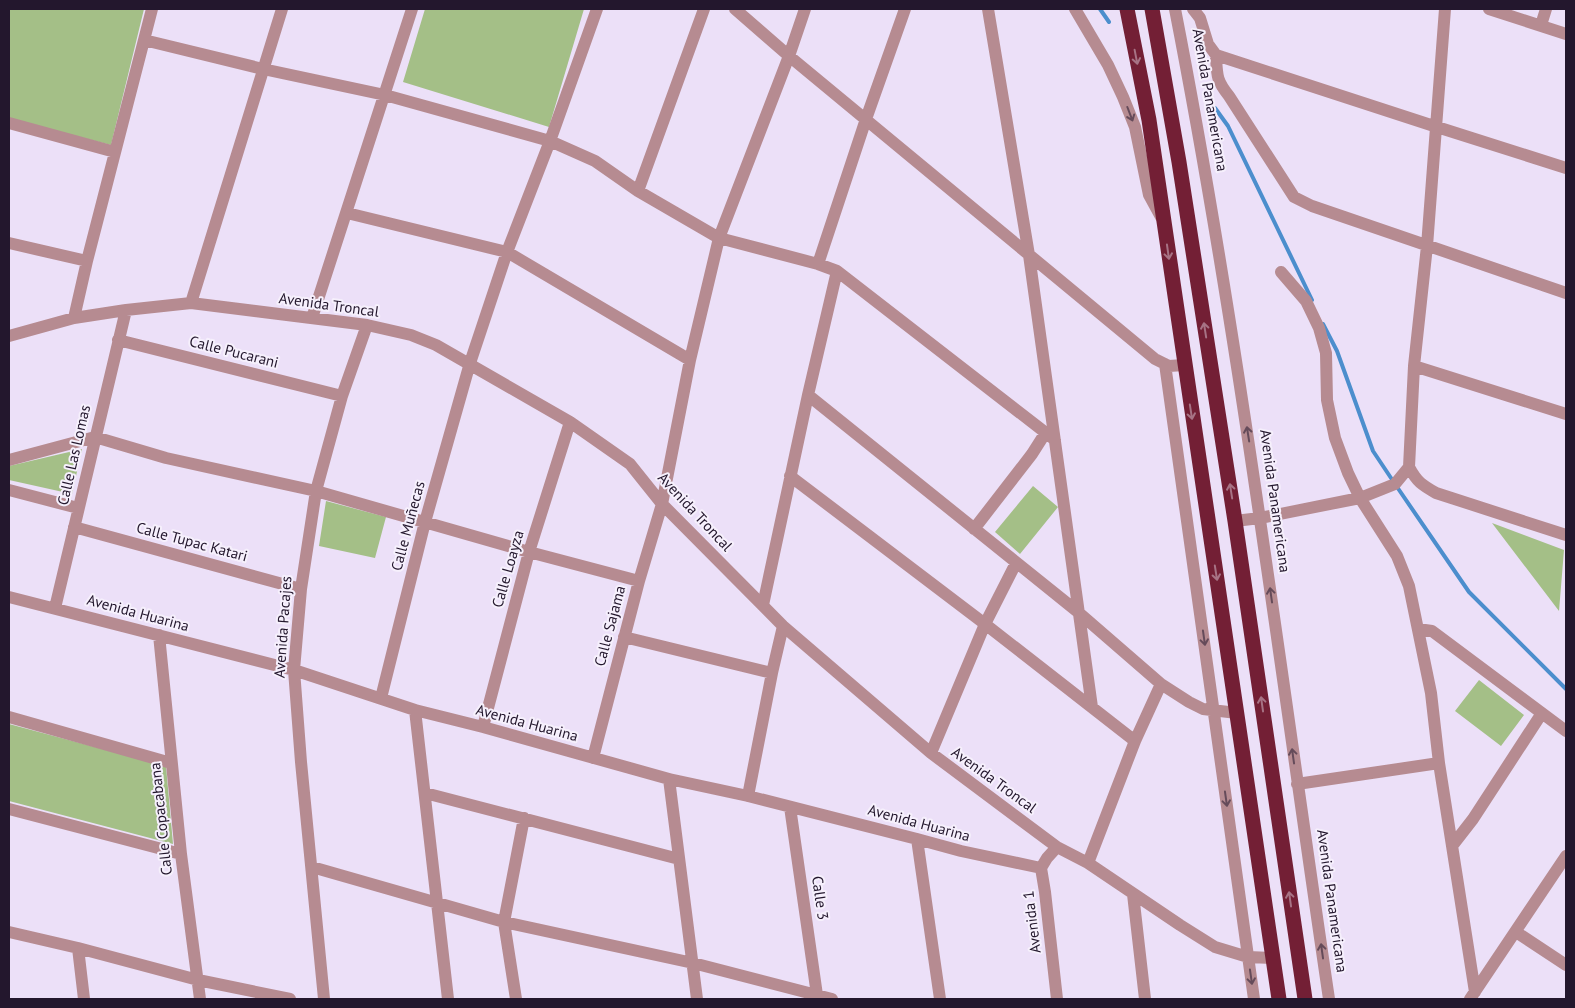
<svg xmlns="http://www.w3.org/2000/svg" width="1575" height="1008" font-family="'PT Sans',sans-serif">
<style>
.green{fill:#a4bf87}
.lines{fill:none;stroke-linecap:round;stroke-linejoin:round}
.stream{stroke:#4c8ecd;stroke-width:4}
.minor{stroke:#b68b91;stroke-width:12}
.highway{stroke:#731f35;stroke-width:15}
.oneway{stroke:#a77385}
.oneway2{stroke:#654b5a}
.labels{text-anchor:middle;stroke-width:4;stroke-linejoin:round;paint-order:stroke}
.street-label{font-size:15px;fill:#23172d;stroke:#f6f0fc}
</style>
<rect width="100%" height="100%" fill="#ece0f8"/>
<path class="green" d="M9 9H144L111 145 9 119Z
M425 9H584L549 127 403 82Z
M82 449 72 494 9 480V466Z
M1033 486 1058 507 1020 554 995 532Z
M326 501 386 517 375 558 319 546Z
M1492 523 1564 550 1559 611Z
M1479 680 1524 715 1501 746 1455 711Z
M9 724 166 766 173 844 9 801Z"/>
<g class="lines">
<path class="stream" d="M1100 9 1109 22
M1215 108 1228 126 1312 300
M1323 324 1337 351 1373 451 1395 484 1469 592 1566 689"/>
<path class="minor" d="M735 9 789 56 1155 359 1169 366 1184 365
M988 9 1029 255 1092 707
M1075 9 1108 65 1123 97 1135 127 1149 195 1161 217
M1175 9C1239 337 1280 669 1329 999
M1193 9 1200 18 1208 44 1216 55 1437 127 1566 168
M1489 9 1566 34
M1541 25 1546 9
M144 40 263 69 385 95 550 141 595 161 638 191 719 238 818 264 837 271 1055 440
M1216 55C1217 75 1216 80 1229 96L1294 197 1312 206 1566 293
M9 123 115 152
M638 191 704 9
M347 213 507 252 690 360
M9 243 87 261
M818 264 866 119 905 9
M1281 272 1306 301 1319 328 1326 353 1327 400 1335 438 1348 473 1360 498 1397 556 1409 586 1431 693 1439 763 1475 992
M191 303 282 9
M74 318 87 261 152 9
M312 318 412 9
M9 336 74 318 126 310 191 303 367 325 411 335 436 345 570 422 630 464 662 504 783 626 931 753 1057 847 1088 863 1180 925 1215 947 1248 957 1273 958
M118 340 342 396
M1165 364 1254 999
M1414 366 1566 414
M808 395 1078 612 1161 684 1189 702 1203 709 1237 713
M9 460 95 437 166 458 316 491 529 552 639 581
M1409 467C1417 482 1422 485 1436 493L1566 535
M790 476 985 624 1135 741
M9 490 78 508
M1235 521 1260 518 1360 498 1395 484 1409 467 1414 366 1427 246 1445 9
M74 527 301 589
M974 529 1032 454 1046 432
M9 597 294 670 415 710 483 727 669 779 748 796 917 839 961 851 1041 868
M763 605 808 395 837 271
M55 608 126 310
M1418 629 1432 631 1566 731
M159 635 181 854 200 999
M624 637 772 673
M381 698 425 522 470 363 507 252 550 141 597 9
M415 710 448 999
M9 717 171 763
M483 727 529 552 570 422
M931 753 985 624 1016 563
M593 758 639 581 662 504 690 360 719 238 789 56 805 9
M669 779 697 999
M1297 784 1439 763
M425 793 679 859
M748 796 772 673 783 626
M790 807 817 995
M9 809 181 854
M917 839 940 999
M1452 846 1473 819 1542 713
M1057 847 1047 858 1041 868 1045 892 1057 999
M1088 863 1135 741 1161 684
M312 867 504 922 693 963 832 999
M1133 894 1145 999
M9 932 78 948 198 980 290 999
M1516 932 1566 965
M78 948 84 999
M324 999 301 762 294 670 301 589 316 491 342 396 367 325
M516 999 504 922 524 818
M1470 999 1566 856"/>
<path class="highway" d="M1127 9 1149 120 1279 999
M1152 9 1179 162 1235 521 1305 999"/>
</g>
<defs><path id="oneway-shaft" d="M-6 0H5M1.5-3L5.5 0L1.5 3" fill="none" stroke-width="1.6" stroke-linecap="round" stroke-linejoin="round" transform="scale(1.25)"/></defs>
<g class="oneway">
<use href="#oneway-shaft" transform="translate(1136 57) rotate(79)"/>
<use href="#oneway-shaft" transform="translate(1168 252) rotate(82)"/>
<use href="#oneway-shaft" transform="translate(1205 330) rotate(-99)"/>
<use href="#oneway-shaft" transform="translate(1191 412) rotate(81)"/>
<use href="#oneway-shaft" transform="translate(1231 491) rotate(-99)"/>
<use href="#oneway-shaft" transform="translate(1216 573) rotate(81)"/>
<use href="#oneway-shaft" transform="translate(1262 704) rotate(-98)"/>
<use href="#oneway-shaft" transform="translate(1290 899) rotate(-98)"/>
</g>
<g class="oneway2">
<use href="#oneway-shaft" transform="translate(1130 114) rotate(69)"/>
<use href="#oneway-shaft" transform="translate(1248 434) rotate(-99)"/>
<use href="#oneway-shaft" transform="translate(1271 595) rotate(-98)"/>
<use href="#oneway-shaft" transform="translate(1204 638) rotate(82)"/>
<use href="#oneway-shaft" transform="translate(1293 756) rotate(-98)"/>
<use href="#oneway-shaft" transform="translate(1226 799) rotate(82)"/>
<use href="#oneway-shaft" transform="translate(1322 951) rotate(-98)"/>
<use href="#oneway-shaft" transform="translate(1251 977) rotate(82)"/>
</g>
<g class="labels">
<g class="street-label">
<text transform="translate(1210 100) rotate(80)" y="5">Avenida Panamericana</text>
<text transform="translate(329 305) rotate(8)" y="5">Avenida Troncal</text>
<text transform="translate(234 352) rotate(14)" y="5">Calle Pucarani</text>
<text transform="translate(74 455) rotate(-77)" y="5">Calle Las Lomas</text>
<text transform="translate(1275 501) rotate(82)" y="5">Avenida Panamericana</text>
<text transform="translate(695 512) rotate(47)" y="5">Avenida Troncal</text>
<text transform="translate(408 526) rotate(-75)" y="5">Calle Muñecas</text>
<text transform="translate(192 542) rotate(15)" y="5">Calle Tupac Katari</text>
<text transform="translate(508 569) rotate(-74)" y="5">Calle Loayza</text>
<text transform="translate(138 613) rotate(15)" y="5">Avenida Huarina</text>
<text transform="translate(610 626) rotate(-75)" y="5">Calle Sajama</text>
<text transform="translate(283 627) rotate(-86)" y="5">Avenida Pacajes</text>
<text transform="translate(527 723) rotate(15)" y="5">Avenida Huarina</text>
<text transform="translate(994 780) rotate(36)" y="5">Avenida Troncal</text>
<text transform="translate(161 819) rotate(-96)" y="5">Calle Copacabana</text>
<text transform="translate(919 823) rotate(15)" y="5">Avenida Huarina</text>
<text transform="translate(820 898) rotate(82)" y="5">Calle 3</text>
<text transform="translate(1332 901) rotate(82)" y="5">Avenida Panamericana</text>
<text transform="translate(1032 922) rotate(-97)" y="5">Avenida 1</text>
</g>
</g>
<rect width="1575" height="1008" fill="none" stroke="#23172d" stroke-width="20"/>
</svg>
